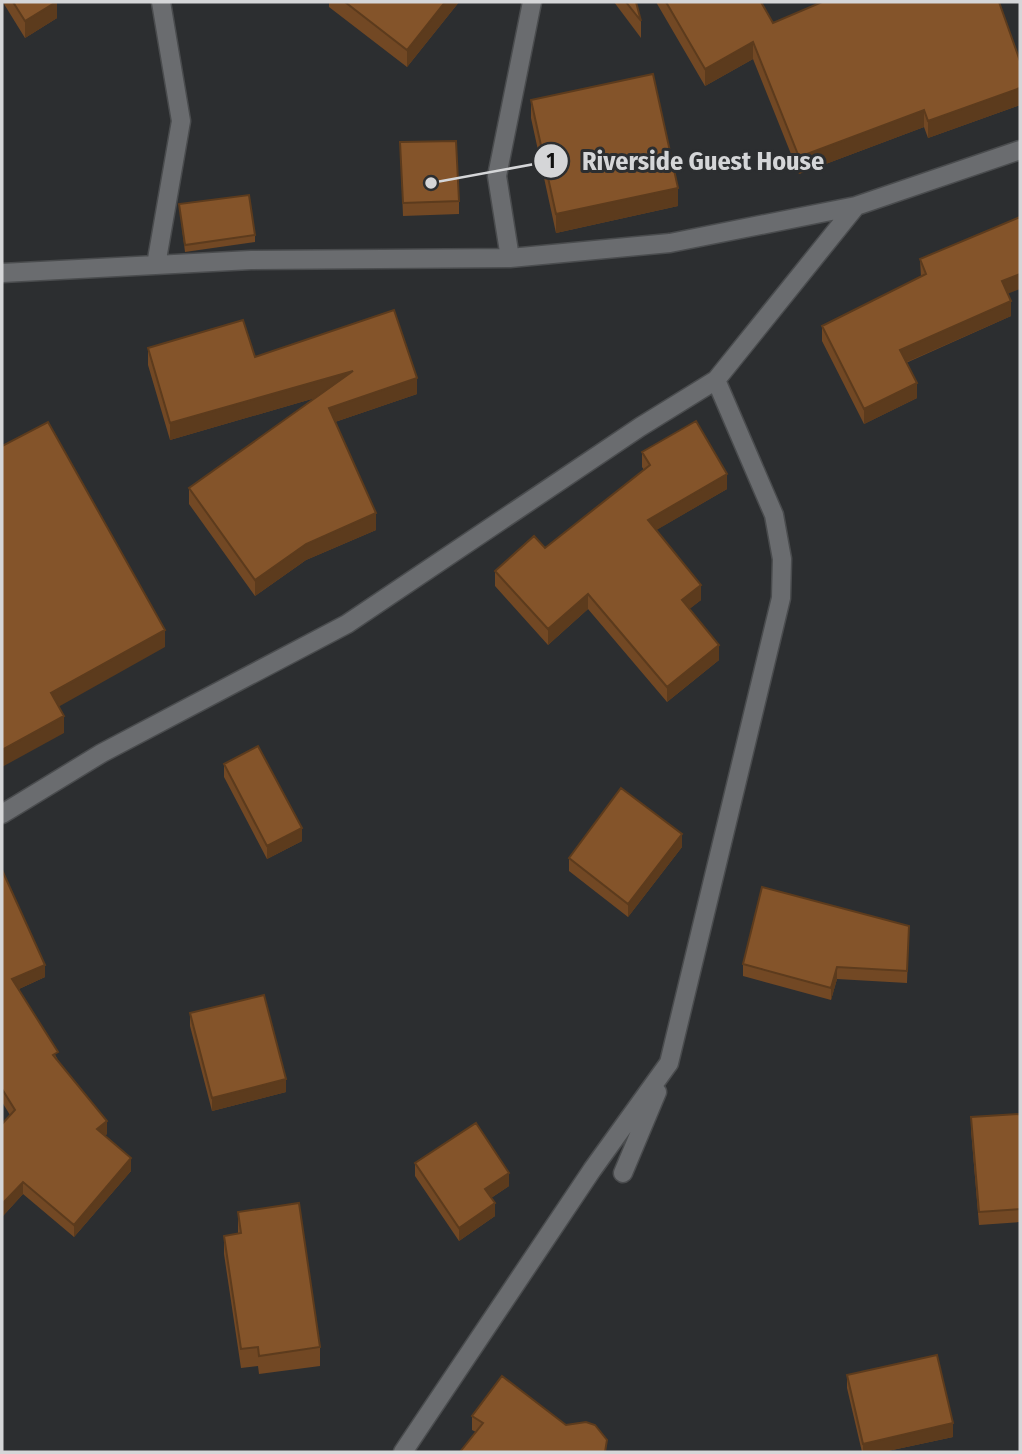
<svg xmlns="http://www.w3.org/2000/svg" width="1022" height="1454" font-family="'Fira Sans Condensed',sans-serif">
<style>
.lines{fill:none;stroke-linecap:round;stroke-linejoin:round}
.minor-casing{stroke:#4a4c4e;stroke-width:21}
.minor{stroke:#6a6c6f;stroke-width:18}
.wall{fill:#724824}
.shaded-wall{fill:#5c3b1d}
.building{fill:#84542a;stroke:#5c3b1d;stroke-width:2}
.leader{fill:none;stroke:#d5d6d8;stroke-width:2.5}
.callout-dot{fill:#d5d6d8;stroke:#2c2e30;stroke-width:2.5}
.mark-label{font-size:21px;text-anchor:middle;font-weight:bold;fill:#111}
.callout-label{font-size:26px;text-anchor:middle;font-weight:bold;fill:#d5d6d8;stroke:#2c2e30;stroke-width:6;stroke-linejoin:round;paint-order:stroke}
</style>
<rect width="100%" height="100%" fill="#2c2e30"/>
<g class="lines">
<g class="minor-casing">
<path id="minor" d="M510 258 497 176 532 2
M156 265 181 121 161 2
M2 273 251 260 510 258 670 243 856 206 1020 150
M2 814 102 753 347 624 640 427 716 380 856 206
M623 1173 657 1092
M403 1452 592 1170 669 1063 781 598 782 559 774 515 716 380"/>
</g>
<use href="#minor" class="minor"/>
</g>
<path class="wall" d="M4 2H57V18L25 38 4 4Z
M329 2H459L407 67 329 7Z
M614 2H636L641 21V38Z
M656 2H761L773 23 999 2 1020 61V105L928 138 924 127 799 174 753 59 705 86Z
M531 100 678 206 556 233 531 118Z
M400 142 459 201V214L403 216Z
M179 204 255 235V242L185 252Z
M920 259 1008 293 1011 316 906 363 917 398 864 424 822 341V326L921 277Z
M148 348 255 357 417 394 335 422 376 530 306 560 255 596 189 504V488L315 398 170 440 148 365Z
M642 452 727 489 656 530 701 600 689 609 719 660 667 702 588 609 548 645 495 586V571L545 548 644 470 642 467Z
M224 764 302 841 267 859 224 777Z
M682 847 628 917 569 871V858Z
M2 870 45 977 19 989 58 1060 107 1134 104 1136 131 1171 74 1237 23 1194 2 1217V1124L10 1115 2 1102Z
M909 926 907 983 837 979 831 1000 743 976V964Z
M190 1013 286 1092 212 1111 190 1026Z
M1020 1114V1222L979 1225 971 1130V1117Z
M415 1163 509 1186 491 1198 495 1216 459 1241 415 1176Z
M238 1212 320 1347V1366L259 1374 258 1366 241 1368 224 1254V1236L238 1234Z
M847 1375 953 1437 883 1452H862L847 1388Z
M472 1416 566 1425 607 1452 476 1432 472 1430Z"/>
<path class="shaded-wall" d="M57 2V18L25 38V21Z
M445 2H459L407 67V50Z
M753 42V59L705 86V69Z
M1020 88V105L928 138V121Z
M924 110V127L799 174V157Z
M678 188V206L556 233V214Z
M1020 274V289L1002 296V281Z
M1011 301V316L900 365V350Z
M353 371V387L170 440V423Z
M417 378V394L329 424V408Z
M917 383V398L864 424V409Z
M727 474V489L648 535V520Z
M376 513V530L306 560 255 596V580L306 544Z
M701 585V600L682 615V600Z
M588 594V609L548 645V629Z
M165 630V647L51 711V693Z
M719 645V660L667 702V687Z
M64 716V733L2 767V750Z
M302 828V841L267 859V846Z
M682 834V847L628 917V904Z
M45 965V977L12 992V979Z
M837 967V979L831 1000V988Z
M286 1079V1092L212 1111V1098Z
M107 1121V1134L97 1142V1129Z
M131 1158V1171L74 1237V1225Z
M509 1173V1186L485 1202V1189Z
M23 1182V1194L2 1217V1204Z
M495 1203V1216L459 1241V1228Z
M953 1423V1437L883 1452H863V1444Z"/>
<path class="building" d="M13 2H56L25 21Z
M345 2H445L407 50Z
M626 2H636L641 21Z
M666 2H761L773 23 822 2H999L1020 61V88L928 121 924 110 799 157 753 42 705 69Z
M653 74 678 188 556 214 531 100Z
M456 141 459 201 403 203 400 142Z
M249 195 255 235 185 245 179 204Z
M1020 217V274L1002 281 1011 301 900 350 917 383 864 409 822 326 926 274 920 259Z
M394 310 417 378 329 408 376 513 306 544 255 580 189 488 353 371 170 423 148 348 243 320 255 357Z
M696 421 727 474 648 520 701 585 682 600 719 645 667 687 588 594 548 629 495 571 534 536 545 548 650 465 642 452Z
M48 422 165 630 51 693 64 716 2 750V446Z
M258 746 302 828 267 846 224 764Z
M621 788 682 834 628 904 569 858Z
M2 870 45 965 12 979 58 1052 53 1055 107 1121 97 1129 131 1158 74 1225 23 1182 2 1204V1124L15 1110 2 1089Z
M762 887 909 926 907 971 837 967 831 988 743 964Z
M264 995 286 1079 212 1098 190 1013Z
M1020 1114V1209L979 1212 971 1117Z
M476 1123 509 1173 485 1189 495 1203 459 1228 415 1163Z
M299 1203 320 1347 259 1356 258 1347 241 1349 224 1236 241 1233 238 1212Z
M937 1355 953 1423 863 1444 847 1375Z
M502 1376 566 1425 586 1422 595 1425 607 1440 605 1452H460L483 1423 472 1416Z"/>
<path class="leader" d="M431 183L551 161"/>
<g class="callout-dot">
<circle cx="431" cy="183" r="7"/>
<circle cx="551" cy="161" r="18"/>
</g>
<g class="mark-label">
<text x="551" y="168">1</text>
</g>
<g class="callout-label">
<text x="703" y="170">Riverside Guest House</text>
</g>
<rect width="1022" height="1454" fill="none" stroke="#d5d6d8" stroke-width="7"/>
</svg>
